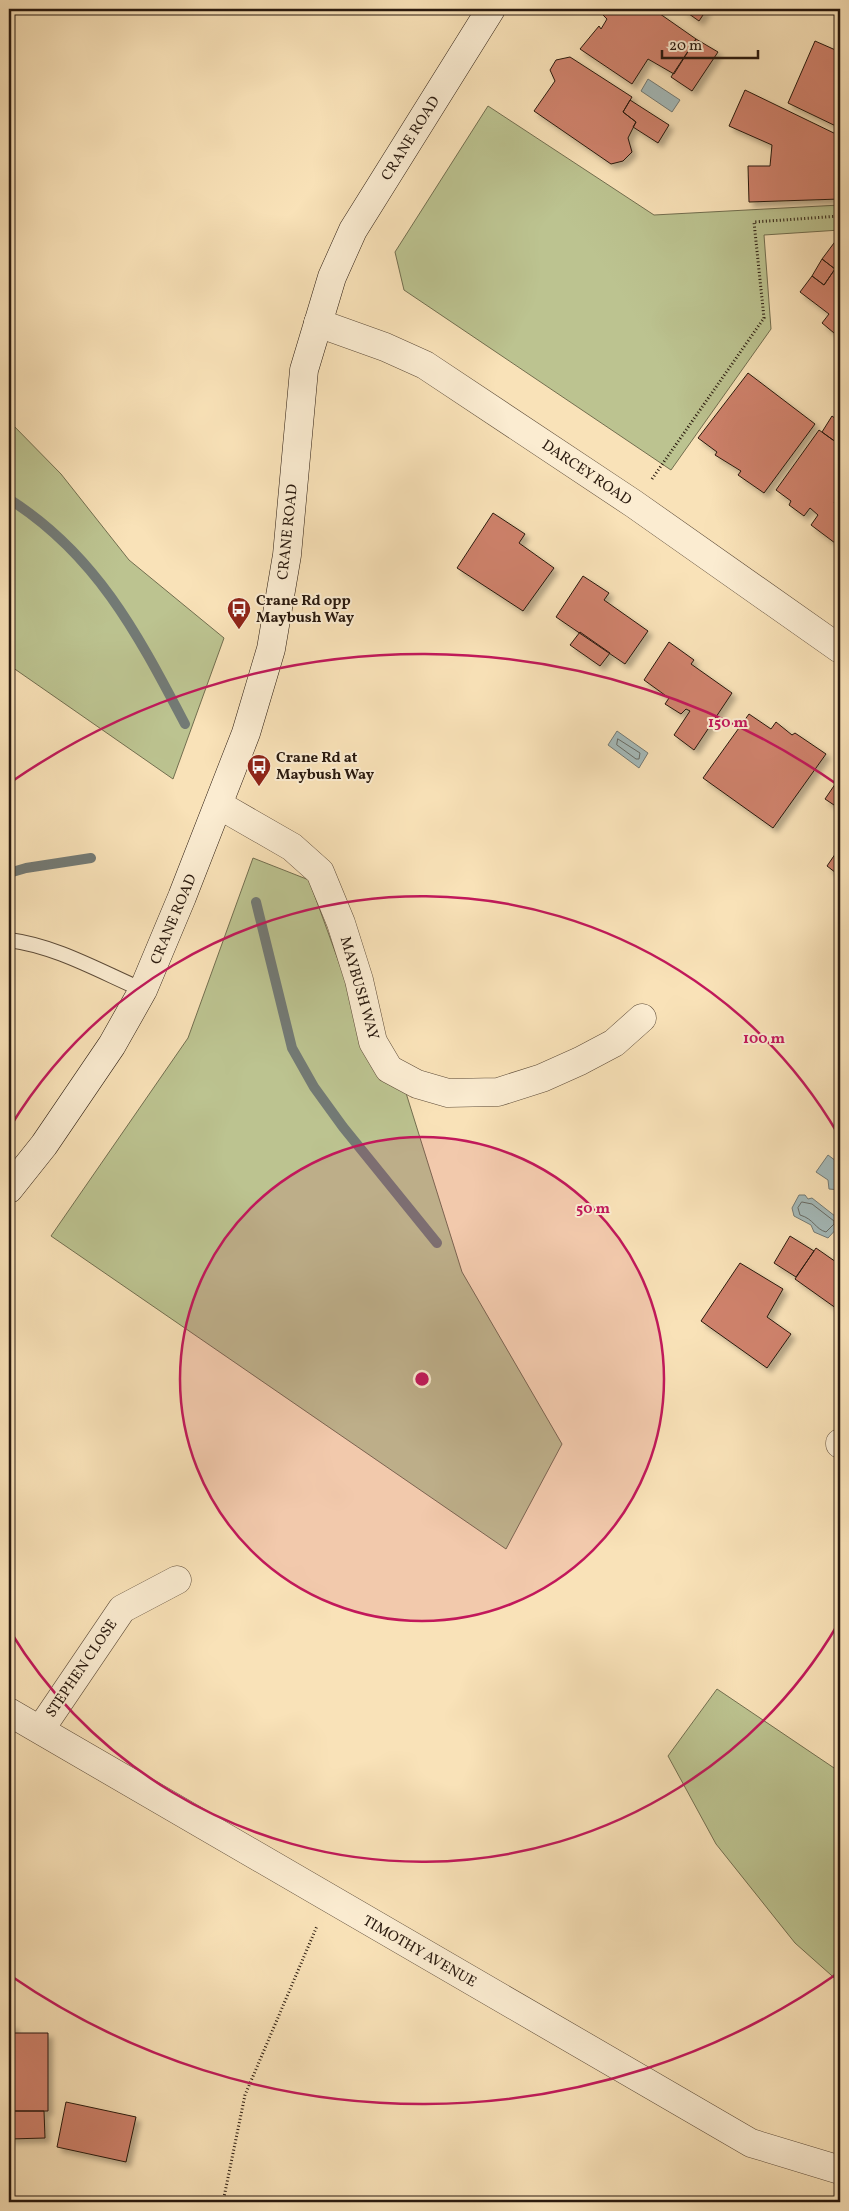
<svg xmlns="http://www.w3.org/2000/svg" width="849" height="2211" font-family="Vollkorn,serif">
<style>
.green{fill:#bcc390;stroke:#726e4f}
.water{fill:#a4baba;stroke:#737a75}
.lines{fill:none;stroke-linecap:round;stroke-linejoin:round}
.shore{stroke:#666a64;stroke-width:1}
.stream{stroke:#737a75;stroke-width:10}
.building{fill:#cf826c;stroke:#29190e;filter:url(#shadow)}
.lane-casing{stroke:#5d4b38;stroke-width:16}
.street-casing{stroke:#5d4b38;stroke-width:29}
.secondary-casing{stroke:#29190e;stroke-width:29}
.path{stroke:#29190e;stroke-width:3;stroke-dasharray:1 2.5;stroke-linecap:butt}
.lane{stroke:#fbecd1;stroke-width:14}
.street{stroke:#fbecd1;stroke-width:28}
.secondary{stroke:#fbecd1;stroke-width:28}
.ring{fill:none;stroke:#c2185b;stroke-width:2.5}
.labels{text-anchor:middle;stroke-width:4;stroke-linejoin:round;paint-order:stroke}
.street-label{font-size:15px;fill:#29190e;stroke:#fbecd1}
.poi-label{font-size:15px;font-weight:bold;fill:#29190e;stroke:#fbecd1;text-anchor:start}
.centre{fill:#c2185b;stroke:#fbecd1;stroke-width:2.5}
.ring-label{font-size:15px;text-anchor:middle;font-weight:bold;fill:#c2185b;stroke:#fbecd1;stroke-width:4;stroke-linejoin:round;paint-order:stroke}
</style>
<defs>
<filter id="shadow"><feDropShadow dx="4.5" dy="4.5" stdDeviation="2.5" flood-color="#0004"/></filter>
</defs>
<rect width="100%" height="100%" fill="#f9e2b8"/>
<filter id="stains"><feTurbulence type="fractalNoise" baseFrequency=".004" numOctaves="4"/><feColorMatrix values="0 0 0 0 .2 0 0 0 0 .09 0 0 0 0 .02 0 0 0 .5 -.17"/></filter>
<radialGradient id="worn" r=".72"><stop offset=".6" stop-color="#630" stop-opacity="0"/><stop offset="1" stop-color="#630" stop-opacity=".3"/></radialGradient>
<path class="green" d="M488 106 654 215 840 205V230L764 235 771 329 671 470 404 290 395 252Z
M9 421 61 474 129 560 224 638 173 779 9 665Z
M253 858 309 880 353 1001 406 1093 462 1272 562 1444 506 1549 51 1236 188 1038Z
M717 1689 840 1772V1983L795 1943 716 1844 668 1756Z"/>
<path class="water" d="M648 79 680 100 672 112 641 91Z
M617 731 648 753 639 768 608 745Z
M828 1155 840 1164V1190L829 1189 828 1180 816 1172Z
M799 1195H805L808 1199 812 1198 840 1220V1225L828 1238 814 1232 811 1225 794 1216 792 1208Z"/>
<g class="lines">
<path class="shore" d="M618 739 640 753 639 759H636L617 745Z
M802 1202 812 1204 834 1221V1224L826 1232C815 1229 814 1219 800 1215L798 1208Z"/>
<path class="stream" d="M9 499C97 555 138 635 185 724
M9 873 26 868 91 858
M256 902 292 1048 314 1087 343 1127 437 1243"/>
</g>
<path class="building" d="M604 9H653L696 39 674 74 648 59 632 84 580 49 599 26 601 29 607 19 601 13Z
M682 9H707L699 21Z
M696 39 718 52 692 91 671 77Z
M815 41 840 52V128L788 103Z
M570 57 632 97 623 112 636 122 628 138 632 152 623 161 611 164 534 111 555 81 550 70 556 60Z
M745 90 840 136V199L749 202 748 166H770L772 145 729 126Z
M630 100 669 125 658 143 633 127 636 122 623 112Z
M840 235V338L822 323 829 314 800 292 812 276 824 285 835 269 822 259Z
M822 259 835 269 824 285 812 276Z
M748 373 815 424 764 493 738 475 741 471 715 455 717 452 698 438Z
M832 416 840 422V445L822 432Z
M819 430 840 445V494L834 503 840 507V535L835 543 811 525 818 515 810 508 804 516 789 505 791 501 776 490Z
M493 513 525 534 519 543 554 568 523 611 457 568Z
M583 576 609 593 604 600 648 631 625 664 556 617Z
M580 632 610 653 600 666 570 645Z
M669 642 694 660 691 664 732 693 694 750 674 735 690 711 686 709 681 714 665 704 669 698 644 680Z
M749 714 771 729 776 722 792 735 795 733 826 754 773 828 703 778Z
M840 777V809L825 799Z
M840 847V876L827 866Z
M790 1236 814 1251 796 1277 774 1263Z
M816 1248 836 1262 840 1256V1311L795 1279Z
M740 1263 783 1289 767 1317 791 1334 767 1368 701 1321Z
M9 2025H14L13 2033H48V2111H9Z
M66 2102 136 2117 126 2162 57 2147Z
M9 2111H44L45 2138 9 2139Z"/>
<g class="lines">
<g class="lane-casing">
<path id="lane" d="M9 940C56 946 99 971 143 990"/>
</g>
<g class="street-casing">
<path id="street" d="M318 323 385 347 425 365 634 504 840 649
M219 805 292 847 320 872 341 923 359 980 373 1042 389 1069 417 1084 448 1093 498 1092 542 1078 580 1061 614 1043 642 1018
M840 1444V1443
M9 1712 751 2143 840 2170
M40 1730 122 1609 177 1580"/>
</g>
<g class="secondary-casing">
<path id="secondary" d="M9 1189 44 1145 112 1045 143 990 182 897 246 733 271 649 287 555 304 370 332 277 353 230 491 9"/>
</g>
<path class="path" d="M652 479 764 318 754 222 840 216
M223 2202 245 2095 317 1926"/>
<use href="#lane" class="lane"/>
<use href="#street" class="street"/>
<use href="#secondary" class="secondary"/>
</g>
<circle cx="422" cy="1379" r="242" fill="#c2185b" fill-opacity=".12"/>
<g class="ring">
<circle cx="422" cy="1379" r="242"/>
<path d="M838 1624A483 483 0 0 1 10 1631M10 1127A483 483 0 0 1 838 1134"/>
<path d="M838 1973A725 725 0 0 1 11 1976M11 782A725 725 0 0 1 838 785"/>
</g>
<defs>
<g id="bus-pin" transform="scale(1.25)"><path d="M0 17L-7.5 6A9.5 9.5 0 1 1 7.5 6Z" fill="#8f2418" stroke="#fbecd1"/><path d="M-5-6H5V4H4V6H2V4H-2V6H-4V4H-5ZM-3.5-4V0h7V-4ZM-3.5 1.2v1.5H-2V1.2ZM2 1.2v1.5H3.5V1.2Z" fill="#fff"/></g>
</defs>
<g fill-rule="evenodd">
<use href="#bus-pin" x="239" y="609"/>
<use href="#bus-pin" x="259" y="766"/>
</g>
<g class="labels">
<g class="street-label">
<text transform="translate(410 138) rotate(-58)" y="5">CRANE ROAD</text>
<text transform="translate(587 472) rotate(34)" y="5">DARCEY ROAD</text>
<text transform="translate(287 532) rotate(-84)" y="5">CRANE ROAD</text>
<text transform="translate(173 919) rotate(-67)" y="5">CRANE ROAD</text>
<text transform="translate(360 988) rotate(74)" y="5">MAYBUSH WAY</text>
<text transform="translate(81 1668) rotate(-56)" y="5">STEPHEN CLOSE</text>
<text transform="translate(420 1951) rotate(30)" y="5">TIMOTHY AVENUE</text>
</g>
<g class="poi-label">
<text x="256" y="605">Crane Rd opp<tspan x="256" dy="17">Maybush Way</tspan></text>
<text x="276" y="762">Crane Rd at<tspan x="276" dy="17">Maybush Way</tspan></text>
</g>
</g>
<circle cx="422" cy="1379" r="8" class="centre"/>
<g class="ring-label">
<text x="728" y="727">150 m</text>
<text x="764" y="1043">100 m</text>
<text x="593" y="1213">50 m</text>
</g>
<rect width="849" height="2211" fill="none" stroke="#f9e2b8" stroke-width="30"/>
<rect x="10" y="10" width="829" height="2191" fill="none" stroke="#29190e" stroke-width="2.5"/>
<rect x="15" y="15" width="819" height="2181" fill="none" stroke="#29190e"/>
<path d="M662 50v8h96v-8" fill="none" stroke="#29190e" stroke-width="2.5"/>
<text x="669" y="50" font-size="15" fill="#29190e" stroke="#fbecd1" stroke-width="4" paint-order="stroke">20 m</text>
<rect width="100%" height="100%" filter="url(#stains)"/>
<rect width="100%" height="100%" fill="url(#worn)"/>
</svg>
